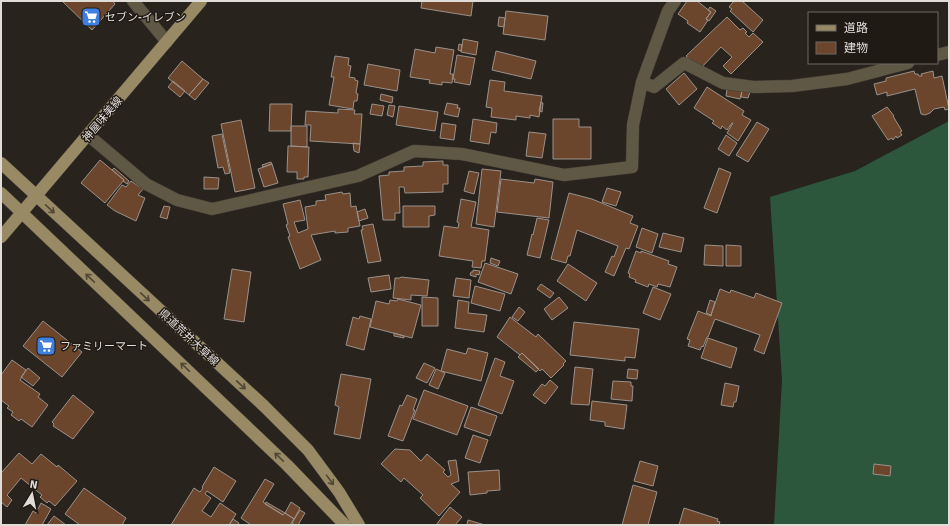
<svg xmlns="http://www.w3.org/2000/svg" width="950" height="526" font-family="Signika,'Noto Sans JP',sans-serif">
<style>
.forest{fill:#2c573d}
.building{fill:#6c462c;stroke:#9a918b}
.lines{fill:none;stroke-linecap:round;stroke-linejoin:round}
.minor-casing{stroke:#433d37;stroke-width:13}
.major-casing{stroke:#433d37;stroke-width:13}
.minor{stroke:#5e5845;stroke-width:12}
.major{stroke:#988a64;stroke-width:12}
.oneway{stroke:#504734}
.labels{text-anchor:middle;stroke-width:3;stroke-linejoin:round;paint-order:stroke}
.poi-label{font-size:11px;fill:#e0dcd8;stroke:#201a14;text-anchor:start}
.street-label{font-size:11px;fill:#e0dcd8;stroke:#201a14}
</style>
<rect width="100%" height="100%" fill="#29231d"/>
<path class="forest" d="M949 121V525H774L782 380 770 197 855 171Z"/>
<path class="building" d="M62 1H113L115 4 92 30Z
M422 1H473L471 16 421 8Z
M687 1H697L711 12 706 19 708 20 700 32 687 23 688 21 678 14Z
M734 1H742L763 20 753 32 730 11 732 9 729 7Z
M710 7 716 11 709 21 706 19 711 12 708 10Z
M506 11 548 16 545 40 503 34Z
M499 17 505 18 504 27 498 26Z
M727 17 740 30 743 28 747 32 745 33 749 37 753 33 763 42 731 74 723 66 732 57 721 47 700 69 686 56Z
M463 39 478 42 476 55 461 52Z
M459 44 462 45 461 51 458 50Z
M436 47 454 50 450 74H453L452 83 442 82V85L429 83 430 80 410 77 415 49 435 53Z
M496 51 536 61 531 79 492 70Z
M457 55 475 58 470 85 454 82 455 79H453Z
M335 56 349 58 348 65 351 66 349 77 355 78V80L358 81 356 93 358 94 357 101H354L353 109 329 105 334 77H331Z
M182 61 203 79 189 95 168 78Z
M368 64 400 70 397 91 364 85Z
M914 71 915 74H918L919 76H922L921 74 933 71 934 78 942 76 949 109 945 110 944 107 934 109 930 113 925 115 921 114 915 89 887 96V92L877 95 874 84 886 81V78Z
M684 73 697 89 679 105 666 89Z
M203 79 209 83 195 100 189 95Z
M490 80 505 82 504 91 542 96 539 117 530 115V118L516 116V120L491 117 492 108 486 107Z
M173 81 185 91 180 97 168 87Z
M707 87 744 111 742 115 751 120 738 141 727 133 733 123H732L727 130 722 126 721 129 712 123 714 121 694 108Z
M727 89 742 91 740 99 726 96Z
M742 90 750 92 748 98 741 97Z
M381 94 393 97 392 103 380 100Z
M541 102 543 103 542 112 539 111Z
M447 103 458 105 457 108H460L458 117 444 114Z
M270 104H292L291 131H269Z
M372 104 384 106 382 116 370 114Z
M389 105 395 106 393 117 387 115Z
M399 106 438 112 435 131 396 125Z
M887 107 894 116H893L902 131 900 132 902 135 897 138 896 136 893 140 892 138 888 140 872 116Z
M338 109 355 110 354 114H362L360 144 310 141 311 125H305L306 111 338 113Z
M473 119 497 123 496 133 491 132 489 144 470 141Z
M553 119H579V127H591V159H553Z
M241 120 255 188 235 192 221 124Z
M757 122 769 129 748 162 736 155Z
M442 123 456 125 454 140 440 138Z
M291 126H307V147L291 146Z
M529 132 546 134 542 158 526 156Z
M222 134 230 173 225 174 223 167 218 168 212 136Z
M726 135 737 143 729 156 718 149Z
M353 143 360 144 359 153 354 151Z
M288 146 309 147 308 177H304V179H297V172H287Z
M100 160 124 180 105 203 81 183Z
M443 161V165H448V184H443V192L405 193 404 187H399L400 213H395V220H383L379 176 389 175V172L404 171V167L423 166V162Z
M271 162 272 164 263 167 262 165Z
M272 164 278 183 264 187 258 169Z
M114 168 129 181 127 184 123 181 124 180 112 170Z
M719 168 731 173 717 213 704 208Z
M482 169 501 171 494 227 476 224Z
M469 171 479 173 474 194 464 191Z
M204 177 219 178 218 189H204Z
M501 179 534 183 535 179 553 182 549 218 497 212Z
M131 181 143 189 138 195 145 198 136 221 115 211 107 205 122 185 126 187Z
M607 188 621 192 616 206 602 202Z
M342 192 343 194 350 193 351 207 356 206 360 226 348 228V232L335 233V231L311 235 321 260 300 269 288 237 290 236 286 225 288 224 283 204 300 200 305 220 294 222 298 233 308 229 305 207 316 205V201L326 200 325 195Z
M569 193 592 199 633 216 630 223 638 226 629 249 626 248 614 276 605 272 612 256 614 257 618 246 577 230 570 256H568L566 263 551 259Z
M461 199 476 202 471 227 489 230 485 261H482L481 268 472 267 473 261 439 256 444 226 458 228 459 223 457 222Z
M164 206 170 207 167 219 160 217Z
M403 206H435V215L429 216V227H403Z
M365 209 368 218 359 221 357 212Z
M537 218 549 220 540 258 527 255 532 234 533 235Z
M373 224 381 261 368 263 361 230H363L362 226Z
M642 228 658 234 652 253 636 247Z
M663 233 684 238 681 252 659 247Z
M705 245 723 246V266L704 265Z
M726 245 741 246V266H726Z
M636 251 641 253V251L669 261 668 264 677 267 670 287 658 284 657 287 649 284 648 287 635 282 636 280 629 277 630 274 628 273Z
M491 258 500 261 498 266 490 263Z
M485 263 518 274 511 294 478 282Z
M568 264 597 283 586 301 557 281Z
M232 269 251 272 244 322 224 319Z
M473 270 480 271 479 275 476 274V277L470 275 471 272H473Z
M389 275 391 289 371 292 368 278Z
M401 277 429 280 427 296 411 295V300L393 298 395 278H400Z
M456 278 471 280 469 298 453 296Z
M541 284 554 293 550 298 537 289Z
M475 286 505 294 500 311 471 303Z
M653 287 671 294 660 320 643 313Z
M720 289 730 293 731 290 754 298 756 293 782 303 764 354 754 350 760 335 715 319 708 337H707L703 347 702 346 700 350 688 346 690 340 687 339 698 311 711 316 712 315H711Z
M422 297 438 298V326H422Z
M559 297 568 308 552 320 544 309Z
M398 299 421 305 412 338 370 327 376 301 389 304 390 300 397 301Z
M458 300 469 302 468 313 487 315 484 332 455 328Z
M710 300 715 302 711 315 706 313Z
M519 307 525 312 518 321 512 317Z
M360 316 371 319 364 350 346 345 353 317 359 319Z
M510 317 536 337 538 334 566 361 563 364 564 365 551 378 542 369 540 371 522 353 520 355 497 337Z
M43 321 82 352 62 377 23 346Z
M574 322 639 329 635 358 625 357V361L570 355Z
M394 333 404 336V338L394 336Z
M708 338 737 348 731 368 701 358Z
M468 348 488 353 481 381 441 371 447 349 466 354Z
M522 353 539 369 536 372 518 357Z
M495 358 505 362 500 376 514 381 502 414 478 405Z
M12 360 26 370 20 380 40 394 38 397 48 405 32 427 21 419 19 421 11 415 13 412 7 408 9 406 1 400V375Z
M424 363 435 368 427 383 416 378Z
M575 367 593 369 589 405 571 404Z
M28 368 40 378 33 386 21 377Z
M436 369 445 373 438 389 429 385Z
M628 369 638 370 637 379 627 378Z
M341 374 371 379 360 439 334 434 339 407 335 405Z
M550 380 558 387 545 404 533 395 542 384 545 386Z
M613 381 631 382V386H633L632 401 611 399Z
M725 383 739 386 736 402H734L733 407 721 405Z
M424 390 468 406 457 435 413 419Z
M73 395 94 412 73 439 53 426 54 424 52 422Z
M407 395 417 399 413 410H415L403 441 388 436 400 405 402 406Z
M592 401 627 405 624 429 605 426V422L590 420Z
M471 407 497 416 490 436 464 427Z
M473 435 488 440 480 463 465 458Z
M395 449 410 450 421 461 427 454 445 470 443 472 448 477 451 475 448 461 456 460 459 481 451 484 460 492 439 516 420 498 423 495 404 478 401 482 381 464Z
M19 453 32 464 41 454 57 467 58 465 77 481 55 506 49 501 47 503 40 497 42 495 21 478 7 495 12 500 7 507 1 502V473Z
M640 461 658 466 653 486 634 481Z
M874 464 891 466 890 476 873 474Z
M214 467 236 481 223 502 207 491 205 494 211 498 202 511 211 517 220 503 236 514 229 525H171L194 488 200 492 203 488 202 487Z
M499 470 500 490 487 491V493L470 495 468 472Z
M265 479 274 484 263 502 283 515 285 513 294 519 290 525H251L241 518Z
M633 485 657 492 648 525H622Z
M84 488 126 518 122 525H80L65 514Z
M266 502 285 513 283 515 265 504Z
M291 502 300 508 294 519 285 513Z
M41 503 51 509 42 525H25L33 511 36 513Z
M450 507 462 517 455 525H436Z
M684 508 718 519 717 521 720 522 719 525H679Z
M300 510 305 513 298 525H295L292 523Z
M54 516 66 525H47Z
M233 519 239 523 238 525H229Z
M468 520 485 525H467Z"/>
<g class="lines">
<g class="minor-casing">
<path id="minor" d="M133 1 167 42
M937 55 949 52
M642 82 654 87 684 63 723 83 754 87 792 86 847 79 908 63
M88 135 146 184 177 200 212 209 358 176 414 151 462 154 564 175 632 167 633 125 642 82 668 11 675 1"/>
</g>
<g class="major-casing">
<path id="major" d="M1 163 264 406 308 450 339 492 359 525
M1 193 287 465 345 525
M1 237 201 1"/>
</g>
<use href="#minor" class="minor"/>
<use href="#major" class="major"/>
</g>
<defs><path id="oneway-shaft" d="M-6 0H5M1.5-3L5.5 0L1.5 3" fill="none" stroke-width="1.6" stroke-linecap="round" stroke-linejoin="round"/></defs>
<g class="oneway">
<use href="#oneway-shaft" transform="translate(50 209) rotate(43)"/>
<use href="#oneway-shaft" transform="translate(90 278) rotate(-136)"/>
<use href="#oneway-shaft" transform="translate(145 297) rotate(43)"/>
<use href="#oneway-shaft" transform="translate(185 367) rotate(-136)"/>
<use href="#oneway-shaft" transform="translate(241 385) rotate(43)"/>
<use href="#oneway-shaft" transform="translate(279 457) rotate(-136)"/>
<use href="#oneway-shaft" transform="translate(330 480) rotate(54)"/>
</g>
<defs>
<g id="supermarket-square" transform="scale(1)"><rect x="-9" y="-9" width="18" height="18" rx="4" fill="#3f7fe0" stroke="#201a14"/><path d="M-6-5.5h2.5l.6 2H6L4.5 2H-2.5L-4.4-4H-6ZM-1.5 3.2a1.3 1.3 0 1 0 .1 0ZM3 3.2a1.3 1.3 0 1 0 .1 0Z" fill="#fff"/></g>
</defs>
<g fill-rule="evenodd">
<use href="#supermarket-square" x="91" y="17"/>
<use href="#supermarket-square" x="46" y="346"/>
</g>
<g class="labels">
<g class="poi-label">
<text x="105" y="21">セブン-イレブン</text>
<text x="60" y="350">ファミリーマート</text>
</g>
<g class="street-label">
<text transform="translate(102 119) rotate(-50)" y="4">神屋味美線</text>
<text transform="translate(189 337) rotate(43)" y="4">県道荒井大草線</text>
</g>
</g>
<rect width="950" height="526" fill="none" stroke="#e0dcd8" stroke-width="4"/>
<rect x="808" y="12" width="130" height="52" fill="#201a14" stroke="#6d6862"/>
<rect x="816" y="25" width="20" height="6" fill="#988a64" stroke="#6d6862"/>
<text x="844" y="32" font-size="12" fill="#e0dcd8">道路</text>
<rect x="816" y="42" width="20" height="12" fill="#6c462c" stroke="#6d6862"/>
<text x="844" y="52" font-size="12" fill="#e0dcd8">建物</text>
<g transform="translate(32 494) rotate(10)" stroke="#201a14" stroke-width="3" paint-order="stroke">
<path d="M0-3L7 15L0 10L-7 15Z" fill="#e0dcd8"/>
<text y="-6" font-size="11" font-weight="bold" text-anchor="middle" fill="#e0dcd8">N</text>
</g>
</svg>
